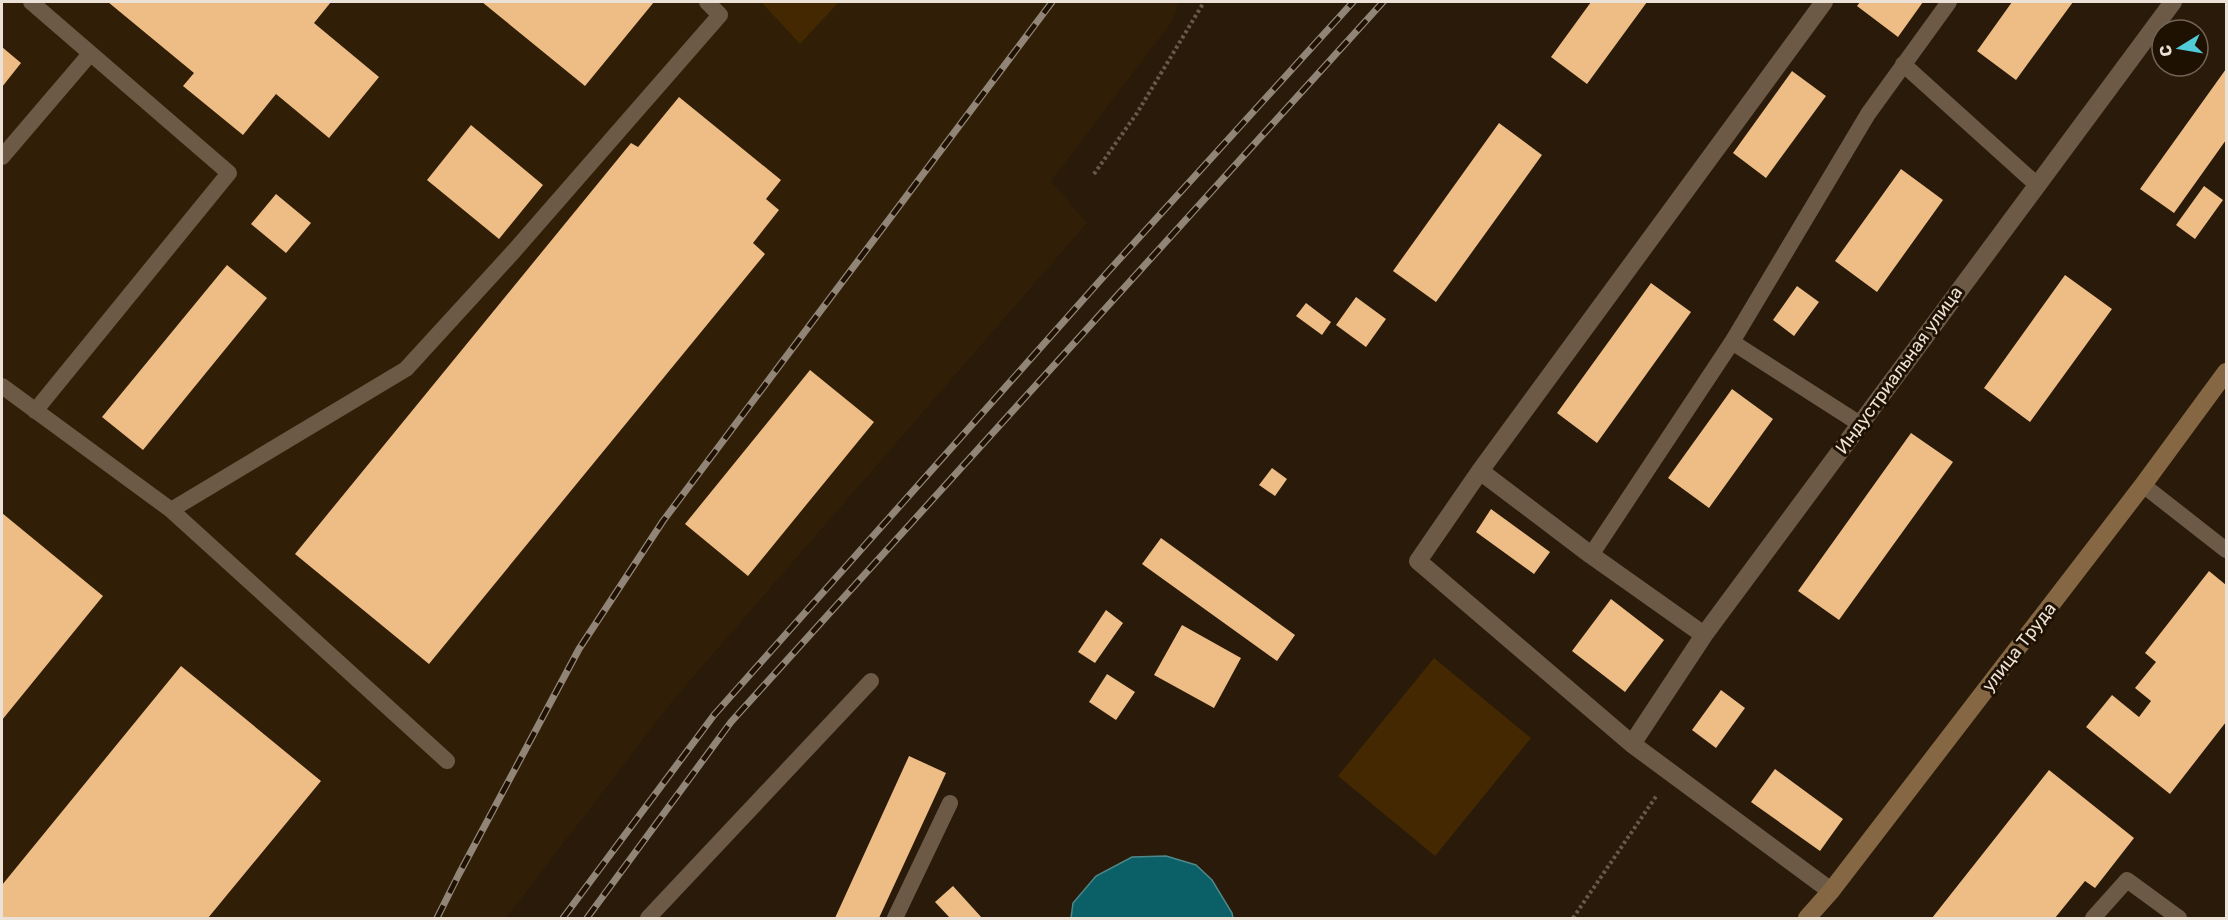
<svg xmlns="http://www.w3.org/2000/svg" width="2228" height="920" font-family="Rubik,sans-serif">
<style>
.built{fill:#311e06}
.green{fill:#432802}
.water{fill:#0b6068;stroke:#4e8789;stroke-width:1.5}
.building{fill:#eebc85}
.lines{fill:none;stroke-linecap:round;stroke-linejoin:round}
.path{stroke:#685a4b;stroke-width:4;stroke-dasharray:3 3;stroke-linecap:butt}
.lane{stroke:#6c5a47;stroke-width:16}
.street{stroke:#6c5a47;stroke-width:18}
.secondary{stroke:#856744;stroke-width:18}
.rail-casing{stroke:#918577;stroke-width:7}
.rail{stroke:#1f1102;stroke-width:4.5;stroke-dasharray:14;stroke-linecap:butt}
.labels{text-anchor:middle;stroke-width:6;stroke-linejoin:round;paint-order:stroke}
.street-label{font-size:18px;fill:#ece1d6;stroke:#1f1102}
</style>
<rect width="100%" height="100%" fill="#291a09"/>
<path class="built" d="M2 2H761L800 44 839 2H1179L1171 23 1051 181 1087 223 674 699 506 918H2Z"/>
<path class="green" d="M761 2H839L800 44Z
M1434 658 1531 738 1435 856 1338 776Z"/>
<path class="water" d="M1166 856 1196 865 1212 880 1232 913 1233 918H1071L1073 903 1096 876 1132 857Z"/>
<path class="building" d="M108 2H331L314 23 379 77 329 138 276 94 243 135 183 86 194 73Z
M482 2H654L585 86Z
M1591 2H1647L1587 84 1551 57Z
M1860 2H1923L1898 37 1857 6Z
M2012 2H2073L2016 80 1977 51Z
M2 47 21 63 2 87Z
M2226 69V140L2174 213 2140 189Z
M1792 71 1826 96 1766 178 1733 153Z
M679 97 781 180 766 199 779 210 753 243 765 254 429 664 295 554 631 143 638 147Z
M1499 123 1542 155 1436 302 1393 271Z
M471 125 543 185 499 239 427 180Z
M1901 169 1943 200 1877 292 1835 261Z
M2204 186 2223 200 2195 239 2176 225Z
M276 194 311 223 286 253 251 224Z
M227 265 267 298 143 450 102 417Z
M2065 275 2112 309 2030 422 1984 388Z
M1651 283 1691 312 1597 443 1557 413Z
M1797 286 1819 302 1794 336 1773 320Z
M1356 297 1386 319 1366 347 1336 325Z
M1306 303 1331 322 1322 335 1296 316Z
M810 370 874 422 748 576 685 524Z
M1732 389 1773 419 1709 508 1668 478Z
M1911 433 1953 462 1839 620 1798 591Z
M1272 468 1287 479 1275 496 1259 485Z
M1491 509 1550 552 1534 574 1476 532Z
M2 513 103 596 2 720Z
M1161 538 1295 635 1277 661 1142 564Z
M2209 571 2226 585V722L2170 794 2086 727 2112 695 2139 717 2151 701 2135 688 2156 662 2145 653Z
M1611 599 1664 640 1625 692 1572 651Z
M1106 610 1123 623 1095 663 1078 652Z
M1182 625 1241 658 1214 708 1154 675Z
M181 666 321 781 208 918H2V885Z
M1107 674 1135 692 1116 720 1089 702Z
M1721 690 1745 708 1716 748 1692 730Z
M909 756 946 773 879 918H835Z
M1775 769 1843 819 1820 851 1751 802Z
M2049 770 2134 838 2095 888 2085 881 2055 918H1932Z
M953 886 982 918H950L935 902Z"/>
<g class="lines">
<path class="path" d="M1094 174 1137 113 1204 2
M1573 918 1657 795"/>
<path class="lane" d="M31 2 229 173 35 411
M1903 64 2036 184
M2 157 90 54
M1732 342 1860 424
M2 386 171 510 447 761
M2143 485 2226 550
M171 510 406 369 514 251 720 15 707 2
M1591 555 1732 342 1868 114 1949 2
M648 918 871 681
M895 918 950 803
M2093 918 2127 880 2179 918"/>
<path class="street" d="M1824 2 1480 471 1418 561 1632 744 1831 891
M1480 471 1591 555 1704 635
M1632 744 1704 635 2173 2"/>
<path class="secondary" d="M1807 918 1831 891 2143 485 2226 372"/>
<g class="rail-casing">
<path id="rail" d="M437 918 459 874 579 649 663 521 1052 2
M563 918 714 715 1105 275 1353 2
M587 918 731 722 1383 2"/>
</g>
<use href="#rail" class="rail"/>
</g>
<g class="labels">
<g class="street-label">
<text transform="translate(1899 370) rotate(-54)" y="6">Индустриальная улица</text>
<text transform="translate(2019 647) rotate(-52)" y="6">улица Труда</text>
</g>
</g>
<rect width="2228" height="920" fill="none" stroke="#ece1d6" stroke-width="6"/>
<g transform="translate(2180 48) rotate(259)"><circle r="28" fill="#1f1102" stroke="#716457" stroke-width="1.5"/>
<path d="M0-4.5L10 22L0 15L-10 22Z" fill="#52cbd8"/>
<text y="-9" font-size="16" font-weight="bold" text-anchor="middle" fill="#ece1d6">С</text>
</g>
</svg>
